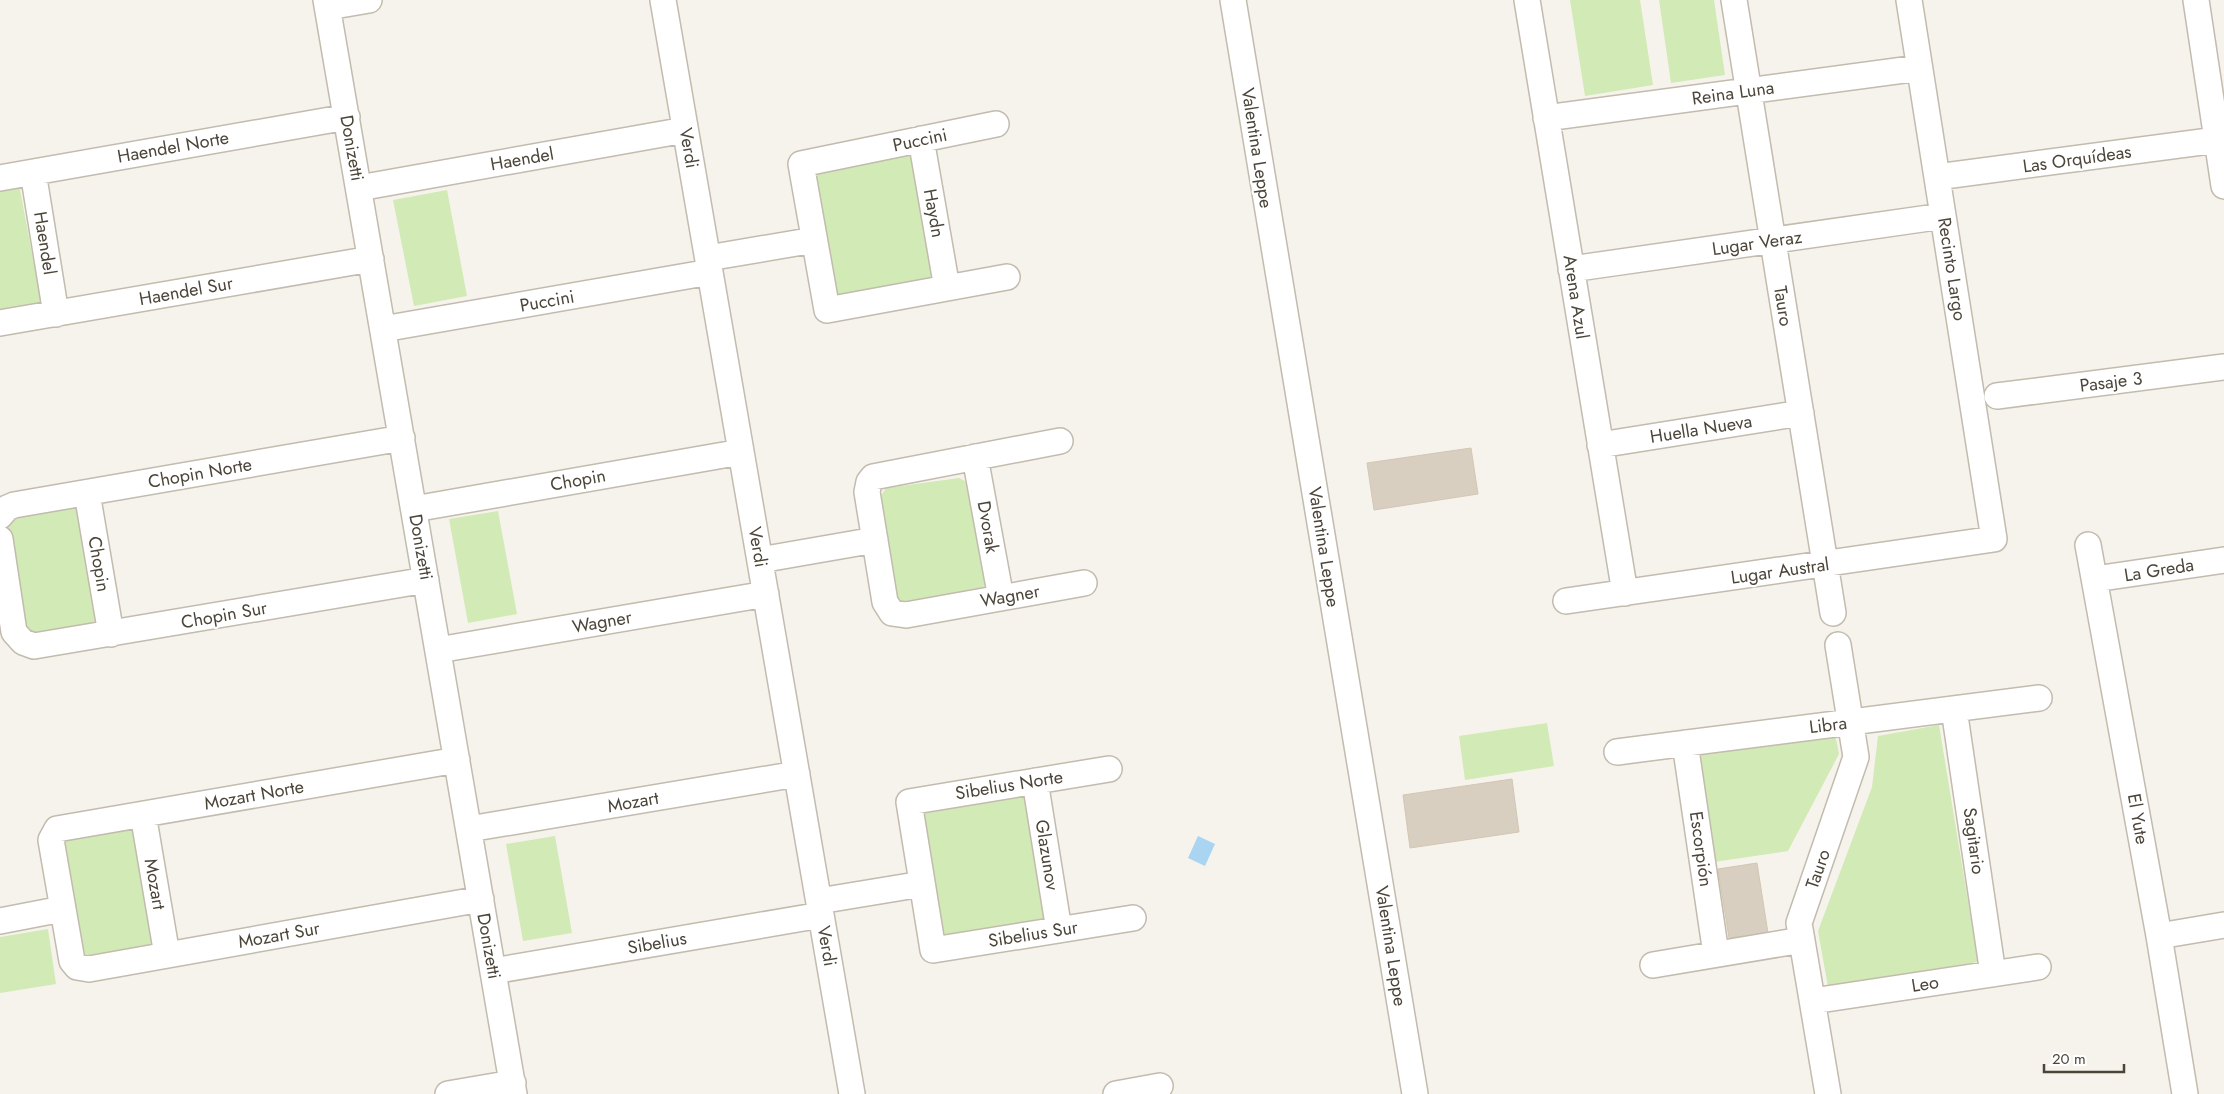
<svg xmlns="http://www.w3.org/2000/svg" width="2224" height="1094" font-family="Jost,sans-serif">
<style>
.green{fill:#d2eab5}
.water{fill:#a9d4f2}
.building{fill:#d8cfc1;stroke:#d3c7b4}
.lines{fill:none;stroke-linecap:round;stroke-linejoin:round}
.minor-casing{stroke:#c2bbae;stroke-width:28}
.minor{stroke:#fff;stroke-width:25}
.labels{text-anchor:middle;stroke-width:4.5;stroke-linejoin:round;paint-order:stroke}
.street-label{font-size:18px;fill:#4b4439;stroke:#fff}
</style>
<rect width="100%" height="100%" fill="#f6f3ec"/>
<path class="green" d="M1570 0H1640L1653 85 1585 96Z
M1659 0H1714L1725 75 1671 83Z
M915 154 937 281 835 299 813 171Z
M15 163 43 312 0 320V166Z
M447 190 467 296 414 306 393 200Z
M959 478 965 481 986 581 984 589 904 606 894 599 878 500 886 488Z
M77 503 102 628 35 639 22 629 0 506Z
M498 511 517 614 468 623 449 519Z
M1547 723 1554 766 1465 780 1459 736Z
M1939 725 1978 962 1828 987 1818 931 1872 787 1878 736Z
M1835 733 1839 754 1788 851 1714 862 1697 754Z
M1026 795 1045 922 942 937 924 809Z
M136 829 157 945 83 956 61 840Z
M555 836 572 933 523 941 506 844Z
M48 929 56 984 0 993V937Z"/>
<path class="water" d="M1198 836 1215 844 1205 866 1188 858Z"/>
<path class="building" d="M1471 448 1478 494 1374 510 1367 463Z
M1512 779 1519 832 1410 848 1403 795Z
M1757 863 1768 933 1729 938 1718 869Z"/>
<g class="lines">
<g class="minor-casing">
<path id="minor" d="M326 0 514 1094
M663 0 852 1094
M1233 0 1415 1094
M1527 0 1625 593
M1734 0 1833 613
M2196 0 2224 186
M328 7 369 0
M1546 118 1919 68
M996 124 801 164 827 310 1007 277
M921 139 947 288
M33 172 56 314
M1937 177 2217 140
M0 178 347 117
M359 188 685 130
M708 258 814 240
M1571 269 1943 216
M0 323 371 259
M383 329 710 272
M1997 396 2224 367
M1060 441 873 477 869 482 867 492 885 602 892 613 906 615 1084 583
M1600 445 1801 413
M975 457 1001 598
M87 493 111 634
M414 509 741 452
M0 516 7 508 14 505 402 438
M0 539 14 632 23 642 34 646 426 580
M2088 545 2159 936 2185 1094
M760 560 875 540
M2095 579 2224 560
M1566 601 1994 539 1909 0
M438 650 766 594
M1954 709 1993 974
M1685 743 1716 954
M1617 752 2039 698
M457 760 57 829 51 840 72 961 77 967 89 969 481 899
M1109 769 909 802 933 950 1133 918
M1035 781 1059 930
M143 814 167 955
M469 829 797 774
M819 901 922 884
M0 921 62 909
M2159 936 2224 925
M1653 965 1802 940
M493 971 821 915
M1813 1001 2038 967
M448 1094 513 1083
M1116 1094 1160 1086
M1828 1094 1799 923 1856 757 1838 645"/>
</g>
<use href="#minor" class="minor"/>
</g>
<g class="labels">
<g class="street-label">
<text transform="translate(1733 93) rotate(-8)" y="6">Reina Luna</text>
<text transform="translate(920 140) rotate(-12)" y="6">Puccini</text>
<text transform="translate(173 147) rotate(-10)" y="6">Haendel Norte</text>
<text transform="translate(352 148) rotate(80)" y="6">Donizetti</text>
<text transform="translate(689 148) rotate(80)" y="6">Verdi</text>
<text transform="translate(1257 148) rotate(81)" y="6">Valentina Leppe</text>
<text transform="translate(522 159) rotate(-10)" y="6">Haendel</text>
<text transform="translate(2077 159) rotate(-8)" y="6">Las Orquídeas</text>
<text transform="translate(934 213) rotate(80)" y="6">Haydn</text>
<text transform="translate(45 243) rotate(81)" y="6">Haendel</text>
<text transform="translate(1757 243) rotate(-8)" y="6">Lugar Veraz</text>
<text transform="translate(1952 269) rotate(81)" y="6">Recinto Largo</text>
<text transform="translate(186 291) rotate(-10)" y="6">Haendel Sur</text>
<text transform="translate(1576 297) rotate(81)" y="6">Arena Azul</text>
<text transform="translate(547 301) rotate(-10)" y="6">Puccini</text>
<text transform="translate(1783 306) rotate(81)" y="6">Tauro</text>
<text transform="translate(2111 382) rotate(-7)" y="6">Pasaje 3</text>
<text transform="translate(1701 429) rotate(-9)" y="6">Huella Nueva</text>
<text transform="translate(200 473) rotate(-10)" y="6">Chopin Norte</text>
<text transform="translate(578 480) rotate(-10)" y="6">Chopin</text>
<text transform="translate(988 527) rotate(80)" y="6">Dvorak</text>
<text transform="translate(421 547) rotate(80)" y="6">Donizetti</text>
<text transform="translate(758 547) rotate(80)" y="6">Verdi</text>
<text transform="translate(1324 547) rotate(81)" y="6">Valentina Leppe</text>
<text transform="translate(99 564) rotate(80)" y="6">Chopin</text>
<text transform="translate(2159 570) rotate(-9)" y="6">La Greda</text>
<text transform="translate(1780 571) rotate(-8)" y="6">Lugar Austral</text>
<text transform="translate(1010 596) rotate(-10)" y="6">Wagner</text>
<text transform="translate(224 615) rotate(-10)" y="6">Chopin Sur</text>
<text transform="translate(602 622) rotate(-10)" y="6">Wagner</text>
<text transform="translate(1828 725) rotate(-7)" y="6">Libra</text>
<text transform="translate(1009 785) rotate(-9)" y="6">Sibelius Norte</text>
<text transform="translate(254 795) rotate(-10)" y="6">Mozart Norte</text>
<text transform="translate(633 802) rotate(-10)" y="6">Mozart</text>
<text transform="translate(2138 819) rotate(80)" y="6">El Yute</text>
<text transform="translate(1974 841) rotate(82)" y="6">Sagitario</text>
<text transform="translate(1701 849) rotate(82)" y="6">Escorpión</text>
<text transform="translate(1047 855) rotate(81)" y="6">Glazunov</text>
<text transform="translate(1818 869) rotate(-71)" y="6">Tauro</text>
<text transform="translate(155 884) rotate(80)" y="6">Mozart</text>
<text transform="translate(1033 934) rotate(-9)" y="6">Sibelius Sur</text>
<text transform="translate(279 935) rotate(-10)" y="6">Mozart Sur</text>
<text transform="translate(657 943) rotate(-10)" y="6">Sibelius</text>
<text transform="translate(489 946) rotate(80)" y="6">Donizetti</text>
<text transform="translate(827 946) rotate(80)" y="6">Verdi</text>
<text transform="translate(1391 946) rotate(81)" y="6">Valentina Leppe</text>
<text transform="translate(1925 984) rotate(-9)" y="6">Leo</text>
</g>
</g>
<path d="M2044 1064v8h80v-8" fill="none" stroke="#4b4439" stroke-width="2.5"/>
<text x="2052" y="1064" font-size="15" fill="#4b4439" stroke="#ffffff" stroke-width="4" paint-order="stroke">20 m</text>
</svg>
